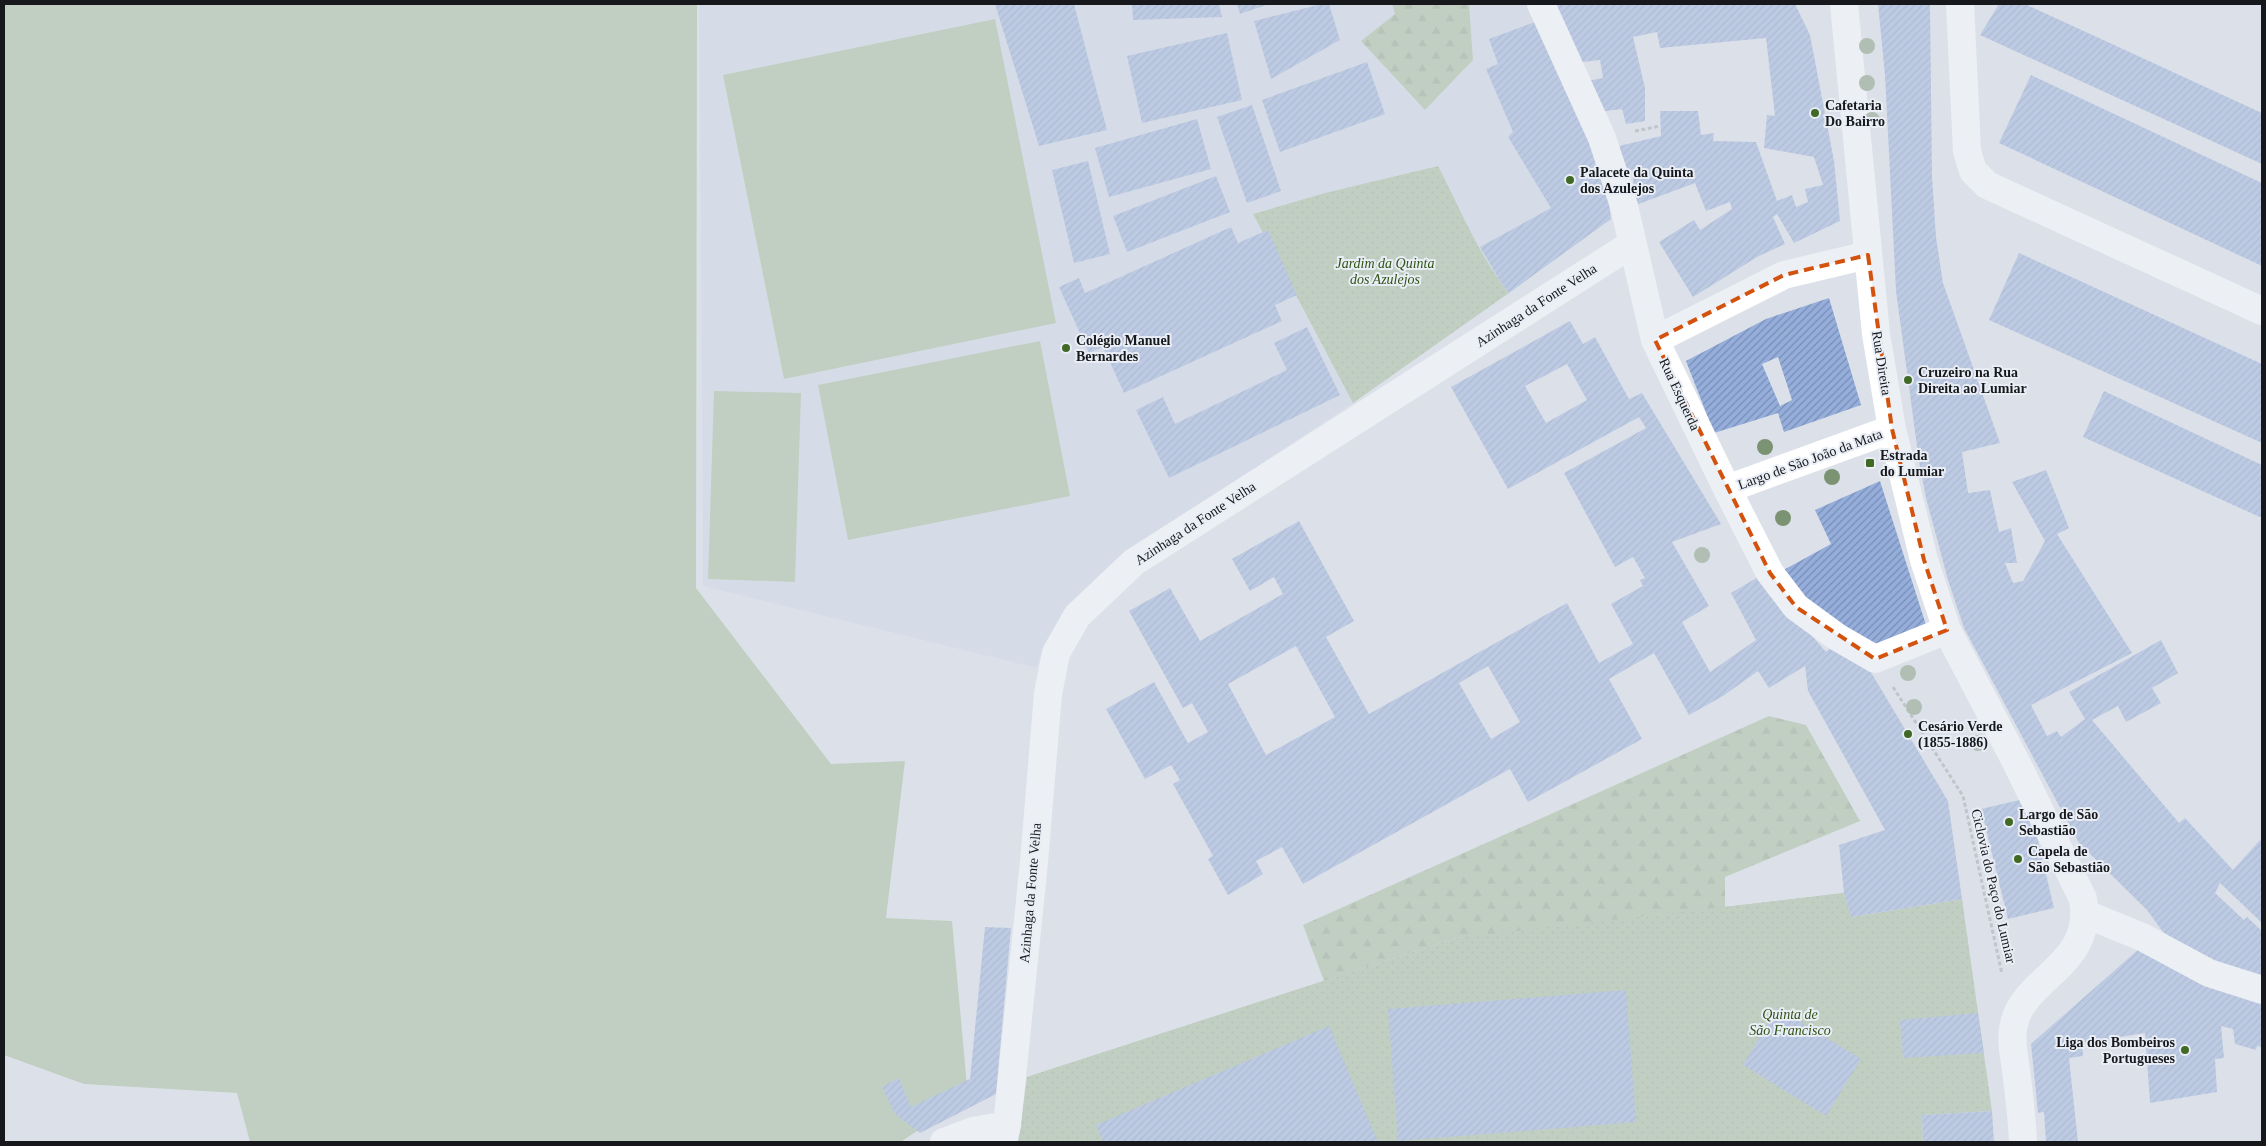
<svg xmlns="http://www.w3.org/2000/svg" width="2266" height="1146" font-family="'Times New Roman',serif">
<style>
.built{fill:#cdd6e4}
.grass{fill:#a0b893}
.forest{fill:url(#forest-firs)}
.park{fill:url(#park-dots)}
.building{fill:url(#building-hatch);fill-rule:evenodd}
.lines{fill:none;stroke-linecap:round;stroke-linejoin:round}
.path{stroke:#9da1a7;stroke-width:3;stroke-dasharray:4 2.5;stroke-linecap:butt}
.minor{stroke:#fff;stroke-width:28}
.tree{fill:#7c9373}
.marked{fill:none;stroke:#d3520e;stroke-width:4;stroke-dasharray:10 6;stroke-linejoin:round}
.poi-dot{fill:#416926;stroke:#e9eef6;stroke-width:2}
.labels{text-anchor:middle;stroke-width:4;stroke-linejoin:round;paint-order:stroke}
.poi-label{font-size:14px;font-weight:bold;fill:#17181b;stroke:#e9eef6;text-anchor:start}
.park-label{font-size:14px;font-style:italic;fill:#2e5312;stroke:#e9eef6}
.street-label{font-size:14px;fill:#17181b;stroke:#e9eef6}
</style>
<defs>
<pattern id="forest-firs" width="22" height="20" patternUnits="userSpaceOnUse" patternTransform="scale(1.25)"><rect width="22" height="20" fill="#a0b893"/><path d="M5 1l3.5 6h-7zM16 11l3.5 6h-7z" fill="#899d7e"/></pattern>
<pattern id="park-dots" width="8" height="8" patternUnits="userSpaceOnUse" patternTransform="scale(1.25)"><rect width="8" height="8" fill="#a0b893"/><path d="M2 2h.1M6 6h.1" fill="none" stroke="#899d7e" stroke-width="1.8" stroke-linecap="round"/></pattern>
<pattern id="building-hatch" width="6" height="6" patternUnits="userSpaceOnUse" patternTransform="scale(1.25)"><rect width="6" height="6" fill="#95aedc"/><path d="M-1 1l2-2M0 6l6-6M5 7l2-2" fill="none" stroke="#798db2"/></pattern>
</defs>
<rect width="100%" height="100%" fill="#dce1e9"/>
<path class="built" d="M699 4H1528L1602 151 1611 219 1353 403 1126 554 1043 649 1036 668 703 586Z"/>
<path class="grass" d="M4 4H697L696 588 831 764 905 761 886 918 952 921 968 1097 902 1141 896 1142H250L237 1093 84 1084 4 1055Z
M995 19 1056 323 784 379 723 75Z
M1040 341 1070 496 848 540 818 385Z
M714 391 801 393 795 582 708 579Z"/>
<path class="forest" d="M1392 4H1469L1473 60 1425 110 1361 41 1395 14Z
M1769 716 1806 725 1860 821 1725 877V907L1844 893 1851 917 1456 938 1324 981 1316 999 1027 1077 1324 981 1303 925Z"/>
<path class="park" d="M1438 166C1460 208 1479 256 1509 293L1353 403 1253 214 1325 193Z
M1844 893 1851 917 1962 899 1992 1111 1922 1115 1923 1142H1018L1027 1077 1456 938Z"/>
<path class="building" d="M995 4H1074L1107 130 1039 146Z
M1132 4H1219L1222 17 1133 20Z
M1237 4H1269L1240 14Z
M1322 4H1329L1340 40 1271 79 1254 21Z
M1550 4H1795L1810 35 1834 161 1840 221 1794 243 1777 214 1773 217 1785 244 1757 257 1693 297 1659 242 1694 220 1700 230 1732 209 1730 202 1706 211 1695 183 1636 205 1632 170 1628 171 1619 146 1661 136 1660 111H1698L1701 135 1714 133 1713 141 1756 142 1777 201 1792 195 1796 207 1808 202 1805 189 1823 185 1814 157 1764 148 1767 115 1775 116 1766 38 1660 48 1657 32 1633 37 1645 88V121L1626 124 1622 109 1598 112 1582 82 1603 78 1600 60 1573 63Z
M1878 4H1930L1932 176 1936 237 1943 283 2000 443 1962 452 1968 493 1990 490 1999 532 2011 528 2017 563H2005L2013 583 2023 581 2045 541 2012 482 2046 470 2069 528 2057 534 2132 653 2031 705 2047 736 2057 731 2061 737 2085 719 2069 692 2161 640 2178 673 2152 688 2161 703 2126 722 2118 706 2092 720 2179 823 2185 818 2233 870 2260 840 2262 843V923L2220 883 2215 893 2244 920 2247 917 2262 931V976L2208 961 2180 945 2163 932 2147 910 2079 843 1964 628 1948 580 1926 498 1919 461 1896 291 1885 75Z
M1999 4H2025L2262 113V164L1980 35Z
M1535 22 1602 151 1611 219 1509 293 1500 281 1480 247 1551 208 1508 137 1513 132 1486 69 1498 64 1489 39Z
M1227 33 1242 100 1142 123 1127 56Z
M1367 62 1385 114 1280 152 1262 100Z
M2031 75 2262 183V266L1999 143Z
M1252 105 1281 191 1247 203 1217 117Z
M1197 119 1211 169 1109 197 1095 148Z
M1088 161 1110 254 1074 263 1052 170Z
M1216 176 1230 212 1127 252 1113 216Z
M1231 227 1238 243 1268 230 1297 295 1275 305 1282 321 1124 393 1103 347 1089 353 1059 287 1079 278 1085 293Z
M2019 253 2262 364V443L1989 320Z
M1829 298 1861 405 1784 432 1778 413 1714 433 1686 361 1766 319ZM1778 357 1792 400 1780 406 1762 364Z
M1570 321 1583 344 1595 337 1629 399 1642 393 1721 524 1672 542 1709 606 1682 622 1710 672 1756 640 1731 593 1760 576 1826 652 1834 644 1863 659 1948 801 1962 899 1851 917 1844 893 1839 845 1885 830 1808 691 1805 666 1769 688 1758 671 1723 696 1689 715 1654 653 1609 679 1642 739 1528 802 1510 769 1303 884 1282 847 1256 861 1263 874 1228 895 1208 859 1213 856 1173 784 1180 780 1171 765 1145 779 1106 709 1154 682 1188 743 1208 732 1192 703 1183 708 1129 611 1170 588 1200 641 1283 594 1274 577 1250 591 1232 559 1299 521 1354 621 1326 637 1369 714 1567 603 1599 663 1633 644 1611 604 1643 586 1640 580 1645 578 1633 557 1615 567 1564 473 1646 428 1639 417 1508 489 1451 387ZM1567 364 1587 400 1546 423 1525 386ZM1296 646 1335 717 1266 755 1228 684ZM1488 666 1520 722 1491 739 1459 683Z
M1307 327 1340 395 1169 478 1136 410 1163 397 1175 424 1287 370 1274 343Z
M2104 391 2262 465V518L2083 437Z
M1880 481 1926 625 1872 646 1810 612 1780 572 1831 544 1815 510Z
M2028 798 2054 908 2008 919 1981 809Z
M985 927 1011 928 996 1094 920 1133 895 1114 882 1087 899 1078 911 1107 970 1079Z
M2139 949 2262 999V1047L2257 1046 2256 1050 2235 1044 2233 1029 2221 1026 2224 1058 2215 1059 2217 1092 2150 1103 2145 1033 2082 1043 2083 1056 2069 1058 2078 1142H2046L2044 1112 2038 1113 2031 1044Z
M1626 990 1636 1122 1398 1141 1388 1009Z
M1777 1008 1861 1059 1826 1116 1743 1065Z
M1978 1013 1984 1053 1903 1058 1900 1020Z
M1329 1026 1378 1142H1103L1096 1125Z
M1992 1111 1994 1142H1923L1922 1115Z"/>
<g class="lines">
<path class="path" d="M1635 131 1660 126
M1893 687 1963 796 2002 974"/>
<path class="minor" d="M1541 4 1602 138 1624 206 1655 340 1727 489 1770 573 1796 607 1837 637 1875 659 1947 630
M1844 4 1876 334 1892 429 1924 560 1947 630 2017 764 2083 899C2095 965 2024 977 2014 1024 2010 1039 2014 1055 2016 1070 2019 1094 2022 1118 2023 1142
M1960 4 1967 151 1973 171 1987 185 2262 311
M1655 340 1784 275 1868 255
M1727 489 1892 429
M2086 914 2142 937 2209 973 2262 990
M944 1142 973 1131 1007 1125
M1003 1142 1007 1125 1034 862 1048 694 1056 653 1077 616 1134 562 1632 244"/>
</g>
<g class="tree">
<circle cx="1867" cy="46" r="8"/>
<circle cx="1867" cy="83" r="8"/>
<circle cx="1872" cy="120" r="8"/>
<circle cx="1765" cy="447" r="8"/>
<circle cx="1832" cy="477" r="8"/>
<circle cx="1783" cy="518" r="8"/>
<circle cx="1702" cy="555" r="8"/>
<circle cx="1908" cy="673" r="8"/>
<circle cx="1914" cy="707" r="8"/>
<circle cx="1978" cy="743" r="8"/>
</g>
<path d="M0 0H2266V1146H0ZM1868 255 1892 429 1924 560 1947 630 1875 659 1796 607 1770 573 1655 340 1784 275Z" fill="#dce1e9" fill-opacity=".55" fill-rule="evenodd"/>
<path class="marked" d="M1868 255 1892 429 1924 560 1947 630 1875 659 1796 607 1770 573 1655 340 1784 275Z"/>
<g class="poi-dot">
<circle cx="1815" cy="113" r="5"/>
<circle cx="1570" cy="180" r="5"/>
<circle cx="1066" cy="348" r="5"/>
<circle cx="1908" cy="380" r="5"/>
<rect x="1865" y="458" width="10" height="10" rx="2.5"/>
<circle cx="1908" cy="734" r="5"/>
<circle cx="2009" cy="822" r="5"/>
<circle cx="2018" cy="859" r="5"/>
<circle cx="2185" cy="1050" r="5"/>
</g>
<g class="labels">
<g class="poi-label">
<text x="1825" y="110">Cafetaria<tspan x="1825" dy="16">Do Bairro</tspan></text>
<text x="1580" y="177">Palacete da Quinta<tspan x="1580" dy="16">dos Azulejos</tspan></text>
<text x="1076" y="345">Colégio Manuel<tspan x="1076" dy="16">Bernardes</tspan></text>
<text x="1918" y="377">Cruzeiro na Rua<tspan x="1918" dy="16">Direita ao Lumiar</tspan></text>
<text x="1880" y="460">Estrada<tspan x="1880" dy="16">do Lumiar</tspan></text>
<text x="1918" y="731">Cesário Verde<tspan x="1918" dy="16">(1855-1886)</tspan></text>
<text x="2019" y="819">Largo de São<tspan x="2019" dy="16">Sebastião</tspan></text>
<text x="2028" y="856">Capela de<tspan x="2028" dy="16">São Sebastião</tspan></text>
<text x="2175" y="1047" text-anchor="end">Liga dos Bombeiros<tspan x="2175" dy="16">Portugueses</tspan></text>
</g>
<g class="park-label">
<text x="1385" y="268">Jardim da Quinta<tspan x="1385" dy="16">dos Azulejos</tspan></text>
<text x="1790" y="1019">Quinta de<tspan x="1790" dy="16">São Francisco</tspan></text>
</g>
<g class="street-label">
<text transform="translate(1536 305) rotate(-33)" y="5">Azinhaga da Fonte Velha</text>
<text transform="translate(1882 363) rotate(81)" y="5">Rua Direita</text>
<text transform="translate(1680 394) rotate(65)" y="5">Rua Esquerda</text>
<text transform="translate(1810 459) rotate(-20)" y="5">Largo de São João da Mata</text>
<text transform="translate(1195 523) rotate(-33)" y="5">Azinhaga da Fonte Velha</text>
<text transform="translate(1994 886) rotate(77)" y="5">Ciclovia do Paço do Lumiar</text>
<text transform="translate(1030 893) rotate(-85)" y="5">Azinhaga da Fonte Velha</text>
</g>
</g>
<rect width="2266" height="1146" fill="none" stroke="#17181b" stroke-width="10"/>
</svg>
